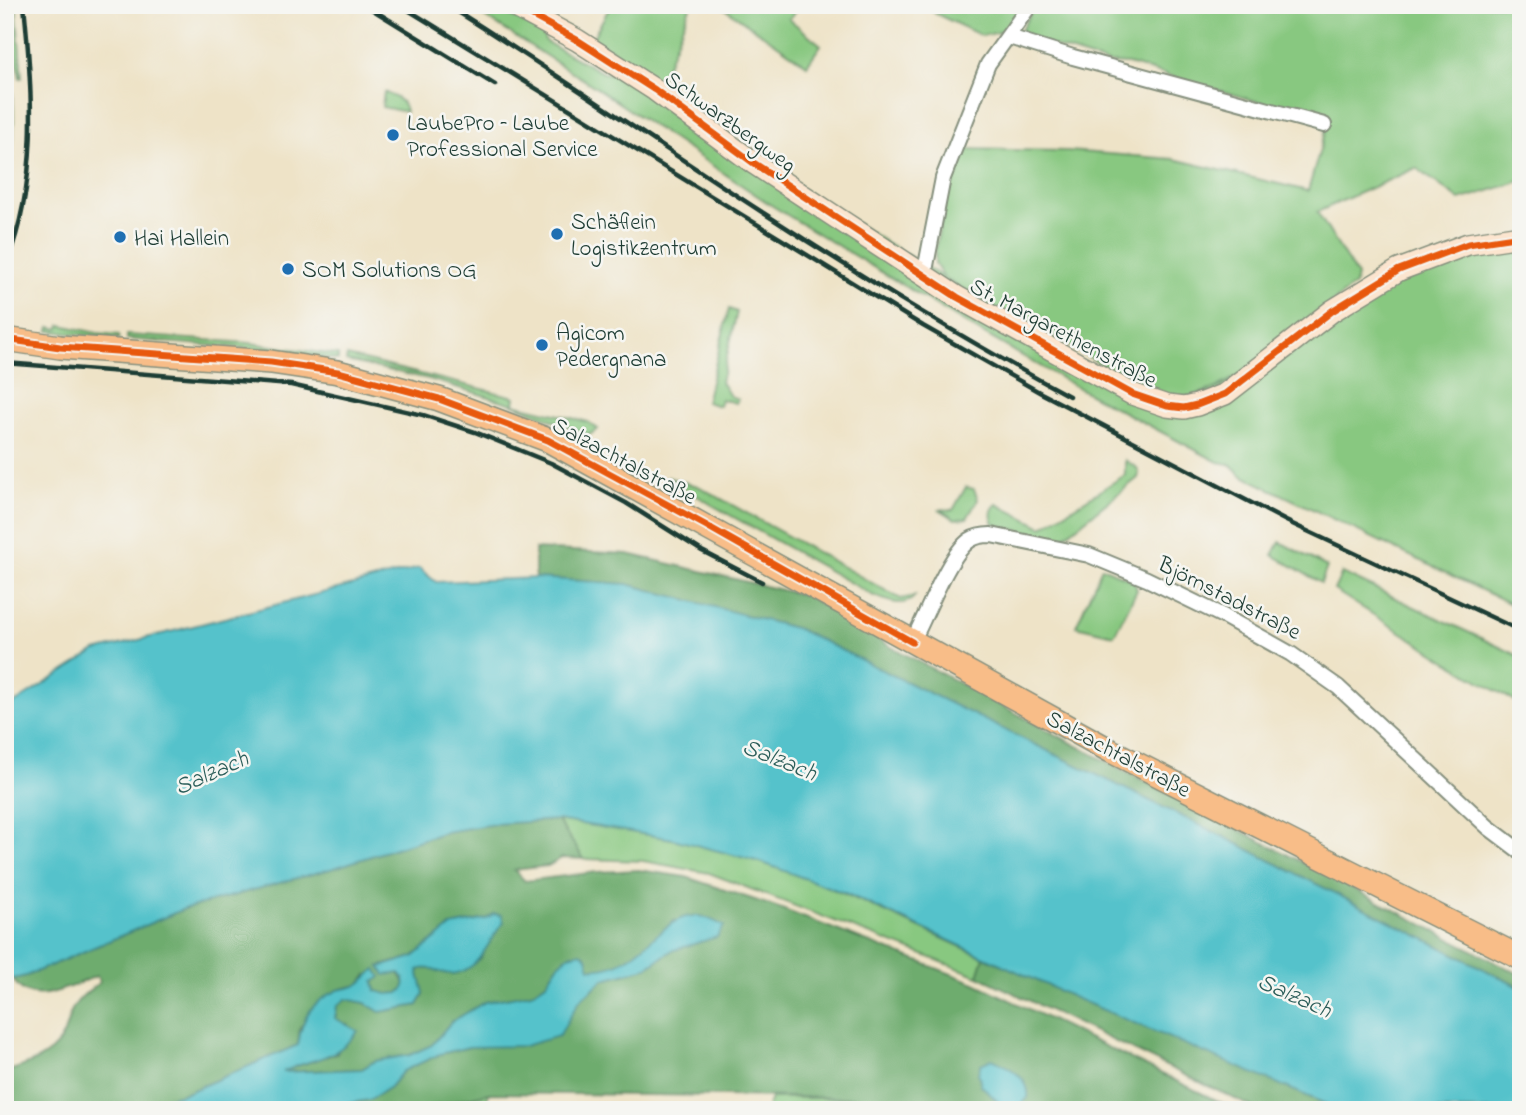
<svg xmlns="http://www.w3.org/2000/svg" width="1526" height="1115" font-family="'Indie Flower',sans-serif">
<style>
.green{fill:#88c880;stroke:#54825a;stroke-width:2}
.forest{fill:#6eac6e;stroke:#467451;stroke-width:2}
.water{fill:#54c2cb;stroke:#3a8080;stroke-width:2}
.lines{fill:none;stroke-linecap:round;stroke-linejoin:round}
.street-casing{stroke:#86907e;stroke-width:18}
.secondary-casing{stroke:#86907e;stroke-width:24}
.primary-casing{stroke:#86907e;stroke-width:26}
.street{stroke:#fff;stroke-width:14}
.secondary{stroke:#fce5cf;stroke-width:21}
.primary{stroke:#f8bd88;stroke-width:23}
.rail{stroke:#1f3d34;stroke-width:4.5}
.cycleway-casing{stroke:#f6f6f2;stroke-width:11}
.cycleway{stroke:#e8590c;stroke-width:7}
.poi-dot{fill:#1f6fb2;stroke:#f6f6f2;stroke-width:2.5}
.labels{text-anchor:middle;stroke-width:5;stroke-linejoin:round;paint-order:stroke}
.street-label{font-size:23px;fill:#1f3d34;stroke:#f6f6f2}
.poi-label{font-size:23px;fill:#1f3d34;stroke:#f6f6f2;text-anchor:start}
.water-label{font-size:24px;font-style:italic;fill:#2c5e5a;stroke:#f6f6f2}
</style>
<rect width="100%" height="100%" fill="#f6f6f2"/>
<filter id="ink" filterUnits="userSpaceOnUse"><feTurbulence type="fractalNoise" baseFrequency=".0143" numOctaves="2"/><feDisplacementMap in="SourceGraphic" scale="14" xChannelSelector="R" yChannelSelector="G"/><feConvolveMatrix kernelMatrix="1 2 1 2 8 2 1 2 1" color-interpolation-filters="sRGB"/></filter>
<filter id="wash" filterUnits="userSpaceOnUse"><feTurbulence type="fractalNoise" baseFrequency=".00686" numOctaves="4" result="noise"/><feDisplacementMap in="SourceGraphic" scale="28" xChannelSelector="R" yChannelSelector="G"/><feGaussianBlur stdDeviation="1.57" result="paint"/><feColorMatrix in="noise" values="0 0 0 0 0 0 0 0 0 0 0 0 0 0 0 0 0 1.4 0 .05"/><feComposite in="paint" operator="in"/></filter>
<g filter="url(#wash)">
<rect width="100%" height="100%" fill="#eee3c7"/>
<path class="green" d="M5 5H16L22 78H20Z
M466 5H491L541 31 546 42 603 73 615 74 1165 415 1304 341 1386 289 1463 254 1521 246V609L1241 475 1230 464 1218 462 1082 390 972 327 774 207 592 85Z
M611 5H691L660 82 592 39Z
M720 5H798L800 7 789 19 821 45 807 65Z
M925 5H1025L1004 31 982 36 936 14Z
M1035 5H1521V181L1460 200 1416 168 1317 212 1357 276 1355 285 1227 385 1188 397 1169 396 1137 386 1039 327 985 304 944 278 935 264V249L949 185 964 149 1068 151 1174 159 1308 191 1328 122 1128 64 1107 63 1021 36V30Z
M10 75C17 117 14 157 5 199V77Z
M384 92C393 96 405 100 406 112L382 107Z
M729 309 737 312 721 382 730 396 738 399 736 403 721 399 719 406 706 402Z
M61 325 97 333 119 335V339L49 331 50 327 59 329Z
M127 335 250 343 338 355V360L280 351 127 339Z
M347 356 515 397 514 404 588 422 598 429 591 434H586L513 404 429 379 346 361Z
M1125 460 1137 468 1139 473 1138 478 1060 540 995 525C990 518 990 509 997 504L1042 527 1125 475Z
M666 477 698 486 901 599 915 596C905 609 888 601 874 596L712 505Z
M966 487 974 489 978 500 967 518 955 519 939 509 953 510Z
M1280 542 1327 567 1321 583 1273 555Z
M1102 567 1134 581 1137 590 1114 635 1076 626Z
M1342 573 1521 657V705L1469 675 1334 590Z
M557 820C626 831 696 840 762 862 839 888 910 925 984 957L978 976 709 873 643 861 584 859Z
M489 1093 484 1110H419Z
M771 1098H870L933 1110H766Z"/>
<path class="forest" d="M535 549 628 554 807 596 891 647 1119 768 1521 975V988L1222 836 798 629 627 584 535 578Z
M557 820 584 859 562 858 548 866 514 870 525 881 597 872 639 870 686 877 779 908 975 983 1236 1110H933L870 1098 489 1093 419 1110H311L369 1100 390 1087 403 1071 440 1054 469 1047 558 1036 579 1001 604 979 646 968 671 951 674 921 628 960 605 969 558 965 546 983 531 993 485 1002 451 1022 432 1045 410 1055 375 1061 362 1069 279 1072 337 1053 348 1024 340 1023 335 1019 337 1006 347 999 365 1003 380 1012 418 1005 424 994 418 970 423 968 432 969 480 959 488 942 503 922 494 914 486 919 452 926 413 957 381 966C393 971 404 972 405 987L399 993 388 994 376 991 374 982 367 975 359 985 341 989 300 1027 298 1045 186 1093 121 1110H5V1072C25 1066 50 1058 61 1039 67 1030 67 1018 73 1008 79 997 90 990 100 982L97 976C71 985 31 1011 13 979L26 976 184 909 334 868 445 832 495 824Z
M984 957 1340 1110H1258L978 976Z"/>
<path class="water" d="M419 568 436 582 537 578 627 584 798 629 1222 836 1521 988V1110H1340L1075 998 847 894 760 862 673 839 557 820 495 824 445 832 334 868 184 909 26 976 13 979 5 975V709L96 651Z
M494 914 501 915 504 922C487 941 481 972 451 974 439 974 430 965 418 970L424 993 418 1005 380 1012 365 1003 346 999 337 1006 335 1018 358 1031C333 1063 315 1056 283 1072L362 1069 375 1061 410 1055 432 1045 451 1022 485 1002 531 993 546 983 558 965 569 955 581 952 587 957 590 968C640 972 660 912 699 916 707 917 716 922 724 926L717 937 671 951 646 968 604 979 579 1001 559 1036 524 1046 469 1047 440 1054 403 1071 390 1087 369 1100 351 1103 311 1110H121L186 1093 298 1045C302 1017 311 1002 338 990 345 988 354 988 359 984 365 980 370 973 376 969L381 977 374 982 376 991 388 994 399 993 405 987 404 978 400 973 385 975 380 967 413 957 452 926 486 919Z
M992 1059C1008 1066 1031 1078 1028 1098L1018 1106 1006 1110 981 1085 978 1073 981 1064Z"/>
</g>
<g filter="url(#ink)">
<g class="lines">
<g class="street-casing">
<path id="street" d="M1009 37 1073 57 1324 125
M924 276 943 178 988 64 1030 5
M912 642C926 617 948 555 970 540 976 536 984 535 991 535L1089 555 1147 579 1223 616 1291 654 1338 687 1488 827 1521 852"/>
</g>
<g class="secondary-casing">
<path id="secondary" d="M512 5 577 40 655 90 755 164 957 297 1132 394 1167 406 1184 408 1197 405 1225 394 1332 311 1399 270 1468 244 1521 236"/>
</g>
<g class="primary-casing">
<path id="primary" d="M5 339 60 347 271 362 338 372 439 399 548 440 1111 751 1521 958"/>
</g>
<use href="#street" class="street"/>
<use href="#secondary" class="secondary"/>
<use href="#primary" class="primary"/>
<path class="rail" d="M365 5 495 85
M400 5 923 326 1041 393 1286 521 1521 631
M447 5C555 72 658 145 765 214 864 278 965 340 1069 396
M5 267C39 183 33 94 24 5
M5 363 291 385 423 415 475 432 551 463 626 503 702 551 762 582"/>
<g class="cycleway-casing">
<path id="cycleway" d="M512 5 577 40 655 90 755 164 957 297 1132 394 1167 406 1184 408 1197 405 1225 394 1332 311 1399 270 1468 244 1521 236
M5 339 60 347 271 362 338 372 439 399 548 440 705 525 912 642"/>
</g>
<use href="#cycleway" class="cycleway"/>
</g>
</g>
<g class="poi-dot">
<circle cx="393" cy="135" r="7"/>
<circle cx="557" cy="234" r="7"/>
<circle cx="120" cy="237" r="7"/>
<circle cx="288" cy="269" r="7"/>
<circle cx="542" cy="345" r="7"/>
</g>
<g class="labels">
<g class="street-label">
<text transform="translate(731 121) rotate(36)" y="8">Schwarzbergweg</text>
<text transform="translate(1064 332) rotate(28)" y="8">St. Margarethenstraße</text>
<text transform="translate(625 460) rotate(28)" y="8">Salzachtalstraße</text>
<text transform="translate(1230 597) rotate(27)" y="8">Björnstadstraße</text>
<text transform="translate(1119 753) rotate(28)" y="8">Salzachtalstraße</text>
</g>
<g class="poi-label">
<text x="407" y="130">LaubePro – Laube<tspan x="407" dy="26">Professional Service</tspan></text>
<text x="571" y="229">Schäflein<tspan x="571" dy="26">Logistikzentrum</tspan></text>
<text x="134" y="245">Hai Hallein</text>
<text x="302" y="277">SOM Solutions OG</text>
<text x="556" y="340">Agicom<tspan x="556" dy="26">Pedergnana</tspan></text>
</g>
<g class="water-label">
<text transform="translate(780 759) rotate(22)" y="8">Salzach</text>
<text transform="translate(211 772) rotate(-24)" y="8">Salzach</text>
<text transform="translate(1295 995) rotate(24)" y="8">Salzach</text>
</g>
</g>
<rect width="1526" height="1115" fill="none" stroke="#f6f6f2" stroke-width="28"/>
</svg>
